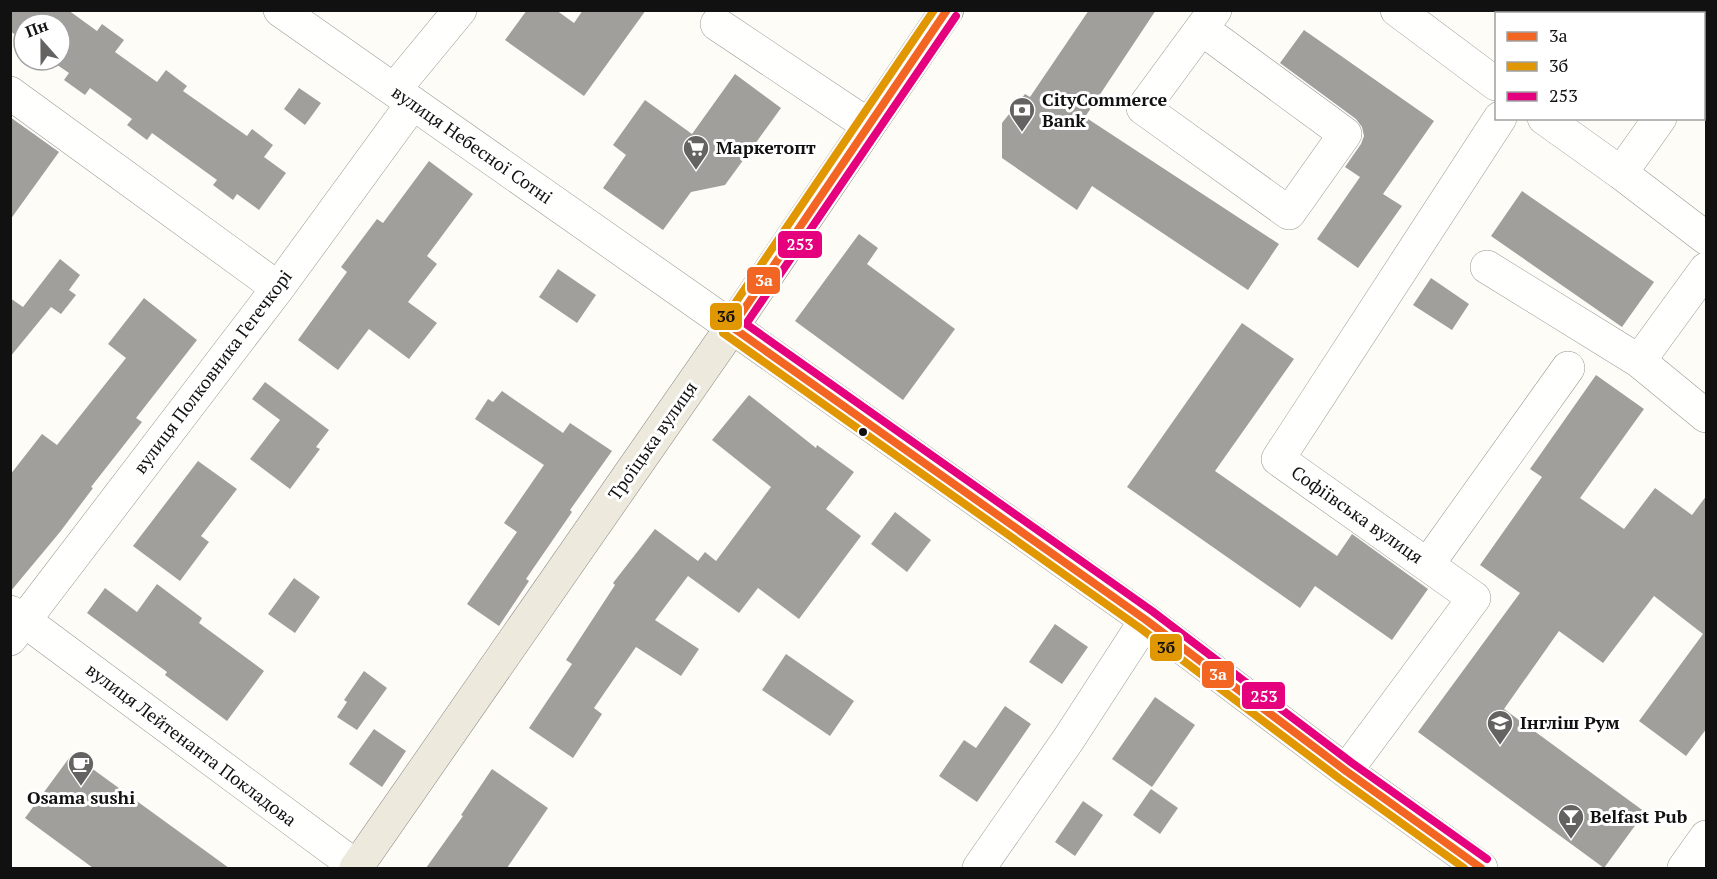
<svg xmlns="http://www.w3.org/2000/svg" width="1717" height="879" font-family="'PT Serif',serif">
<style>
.building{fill:#a19f9c}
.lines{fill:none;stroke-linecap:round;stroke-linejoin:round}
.minor-casing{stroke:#979795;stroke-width:34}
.major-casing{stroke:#858482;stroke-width:34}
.minor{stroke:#fffffe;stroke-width:33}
.major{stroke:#ede9dc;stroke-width:33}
.bus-1-casing{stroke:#fff;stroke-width:12}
.bus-2-casing{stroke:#fff;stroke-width:12}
.bus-3-casing{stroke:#fff;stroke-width:12}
.bus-1{stroke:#f26522;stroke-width:8}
.bus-2{stroke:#e09702;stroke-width:8}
.bus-3{stroke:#e5007d;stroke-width:8}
.bus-dot{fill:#111;stroke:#fff;stroke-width:2}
.labels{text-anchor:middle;stroke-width:6;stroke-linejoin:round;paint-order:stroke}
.poi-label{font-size:18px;font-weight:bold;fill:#111;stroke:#fff;text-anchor:start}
.street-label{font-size:18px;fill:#111;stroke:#fff}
.line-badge{stroke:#fff;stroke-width:2}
.badge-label{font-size:16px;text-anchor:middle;font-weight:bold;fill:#fff}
.pale-badge-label{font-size:16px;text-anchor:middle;font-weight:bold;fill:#111}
</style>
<rect width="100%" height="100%" fill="#fdfcf7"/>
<path class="building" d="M10 10H68L97 31 102 24 124 40 115 52 157 82 166 70 187 86 183 91 247 136 252 129 273 145 264 157 286 173 259 210 237 194 233 200 213 185 217 180 152 133 147 140 127 125 132 119 90 88 85 95 64 80 69 73 50 60H60V24H24V41L10 31Z
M527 10H556L574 23 583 10H646L584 96 505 40Z
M1089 10H1156L1085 117 1279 244 1248 290 1092 186 1077 210 1002 158V123L1025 94 1030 97Z
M1304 30 1434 121 1383 194 1402 206 1358 268 1317 239 1360 177 1345 167 1361 144 1364 136 1362 127 1356 119 1280 63Z
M735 74 781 108 725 185 691 192 663 230 603 188 626 155 613 145 645 100 692 134Z
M299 88 321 103 305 125 284 109Z
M10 117 59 152 10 220Z
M429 161 473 194 427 256 437 264 408 302 437 323 409 359 369 329 338 370 298 340 347 272 341 267 377 219 383 223Z
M1522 191 1654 282 1622 327 1491 236Z
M859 234 878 248 867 264 955 329 903 400 795 321Z
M60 259 80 275 69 290 76 295 61 314 51 307 10 357V298L23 307Z
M558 269 596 295 577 323 539 297Z
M1431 278 1469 304 1452 330 1413 305Z
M144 298 197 340 136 418 142 422 91 487 93 488 60 532 10 592V475L42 434 57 445 126 358 108 344Z
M1242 323 1294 359 1215 471 1337 556 1352 534 1428 589 1392 640 1315 586 1300 608 1127 487Z
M1596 375 1644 409 1580 498 1624 529 1655 488 1692 515 1707 495V728L1686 756 1639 721 1703 634 1654 596 1603 663 1559 631 1504 709 1645 812 1604 868 1418 732 1520 593 1480 565 1542 477 1530 469Z
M265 382 329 430 316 447 320 449 290 489 250 459 280 420 252 399Z
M502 391 563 433 570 423 612 451 570 510 572 512 526 579 529 581 499 626 467 604 517 532 504 523 544 465 475 419 488 399 493 402Z
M749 395 816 448 817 445 854 472 826 509 861 536 799 619 758 588 739 613 688 576 655 620 699 649 681 676 636 647 594 708 602 714 573 758 529 728 572 664 566 660 615 585 613 583 655 529 698 561 705 552 716 561 771 487 712 440Z
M198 461 237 489 201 536 209 542 180 581 133 546Z
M895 512 931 540 907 572 871 544Z
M294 578 320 597 295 633 268 614Z
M157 584 202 618 199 623 264 671 227 721 165 675 167 672 87 613 105 588 137 612Z
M1055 624 1088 647 1062 684 1029 662Z
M786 654 854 701 830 736 762 690Z
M364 671 387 688 357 730 337 717 347 702 344 700Z
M1155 697 1195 725 1152 787 1112 759Z
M1005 706 1031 724 977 802 939 776 964 740 976 748Z
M374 729 406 751 382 787 349 764Z
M72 754 229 868H93L25 818Z
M492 769 548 808 507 868H426L463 816 461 815Z
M1151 789 1178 808 1160 834 1133 815Z
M1083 801 1103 815 1075 856 1055 842Z"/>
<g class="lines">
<g class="minor-casing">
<path id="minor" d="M280 10 732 327 1146 620 1346 771 1481 868
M1397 10 1496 84
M1570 14 1572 10
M717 24 868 125
M1202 29 1345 134 1289 213 1143 108 1215 10
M1704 58 1706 54
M394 90 460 10
M10 93 278 288
M1544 118 1621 173 1706 238
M1621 173 1660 118
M1487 267 1639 361
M1706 269 1639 361 1706 416
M1428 564 1568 368
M10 612 25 621 358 868
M10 639 278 288 413 103
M1346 771 1474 598 1278 459 1500 118
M979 868 1068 740 1146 620
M1684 868 1706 837"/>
</g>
<g class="major-casing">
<path id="major" d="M356 868 732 327 947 10"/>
</g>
<use href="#minor" class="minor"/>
<use href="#major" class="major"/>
<g class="bus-1-casing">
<path id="bus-1" d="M947 10 732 327 1146 620 1346 771 1481 868"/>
</g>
<g class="bus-2-casing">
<path id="bus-2" d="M934 10 723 321 722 327 723 333 1140 628 1340 779 1464 868"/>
</g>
<g class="bus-3-casing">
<path id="bus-3" d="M956 16 746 324 1152 611 1352 763 1487 859"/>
</g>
<use href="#bus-1" class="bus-1"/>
<use href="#bus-2" class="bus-2"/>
<use href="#bus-3" class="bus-3"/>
</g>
<defs>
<g id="bank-pin" transform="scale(1.35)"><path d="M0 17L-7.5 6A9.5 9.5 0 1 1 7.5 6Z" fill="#646362" stroke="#fff"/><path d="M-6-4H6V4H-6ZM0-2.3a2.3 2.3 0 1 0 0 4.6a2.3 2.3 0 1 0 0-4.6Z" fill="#fff"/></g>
<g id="supermarket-pin" transform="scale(1.35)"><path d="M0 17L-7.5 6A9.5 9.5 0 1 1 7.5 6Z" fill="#646362" stroke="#fff"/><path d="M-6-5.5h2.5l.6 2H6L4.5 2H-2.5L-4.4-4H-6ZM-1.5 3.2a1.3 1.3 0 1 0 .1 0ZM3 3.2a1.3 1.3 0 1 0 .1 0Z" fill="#fff"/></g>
<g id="school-pin" transform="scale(1.35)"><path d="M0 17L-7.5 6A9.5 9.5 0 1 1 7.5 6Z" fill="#646362" stroke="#fff"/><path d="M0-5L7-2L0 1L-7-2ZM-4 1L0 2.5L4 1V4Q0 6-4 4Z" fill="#fff"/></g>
<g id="cafe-pin" transform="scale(1.35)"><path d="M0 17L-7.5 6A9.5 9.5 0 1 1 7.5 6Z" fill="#646362" stroke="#fff"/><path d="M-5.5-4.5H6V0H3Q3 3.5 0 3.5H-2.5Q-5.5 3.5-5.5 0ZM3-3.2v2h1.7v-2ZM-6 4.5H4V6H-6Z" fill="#fff"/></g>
<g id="bar-pin" transform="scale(1.35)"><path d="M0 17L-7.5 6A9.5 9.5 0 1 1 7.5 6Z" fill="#646362" stroke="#fff"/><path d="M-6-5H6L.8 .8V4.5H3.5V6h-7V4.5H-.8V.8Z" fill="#fff"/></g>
</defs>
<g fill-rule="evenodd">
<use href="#bank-pin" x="1022" y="110"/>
<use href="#supermarket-pin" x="696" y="148"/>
<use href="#school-pin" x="1500" y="723"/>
<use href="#cafe-pin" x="81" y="764"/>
<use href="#bar-pin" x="1571" y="817"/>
</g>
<circle class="bus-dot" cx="863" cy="432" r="5"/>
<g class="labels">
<g class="poi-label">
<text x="1042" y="106">CityCommerce<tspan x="1042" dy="21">Bank</tspan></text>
<text x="716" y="154">Маркетопт</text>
<text x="1520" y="729">Інгліш Рум</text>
<text x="81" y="804" text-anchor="middle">Osama sushi</text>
<text x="1590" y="823">Belfast Pub</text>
</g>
<g class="street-label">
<text transform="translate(472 145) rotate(35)" y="6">вулиця Небесної Сотні</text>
<text transform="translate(213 372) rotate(-53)" y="6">вулиця Полковника Гегечкорі</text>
<text transform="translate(653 441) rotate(-55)" y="6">Троїцька вулиця</text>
<text transform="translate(1357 515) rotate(35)" y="6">Софіївська вулиця</text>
<text transform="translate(191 745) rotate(37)" y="6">вулиця Лейтенанта Покладова</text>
</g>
</g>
<g class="line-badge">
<rect x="777" y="230" width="46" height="29" rx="6" fill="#e5007d"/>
<rect x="746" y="266" width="35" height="29" rx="6" fill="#f26522"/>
<rect x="709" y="302" width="34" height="29" rx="6" fill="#e09702"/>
<rect x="1149" y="633" width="34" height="29" rx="6" fill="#e09702"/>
<rect x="1201" y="660" width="34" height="29" rx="6" fill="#f26522"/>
<rect x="1241" y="681" width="45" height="29" rx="6" fill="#e5007d"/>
</g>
<g class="badge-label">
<text x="800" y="250">253</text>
<text x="764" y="286">3а</text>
<text x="1218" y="680">3а</text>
<text x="1264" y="702">253</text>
</g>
<g class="pale-badge-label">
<text x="726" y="322">3б</text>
<text x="1166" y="653">3б</text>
</g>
<rect width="1717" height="879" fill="none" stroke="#111111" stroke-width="24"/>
<rect x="1495" y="12" width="210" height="108" fill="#ffffff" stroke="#a0a0a0" stroke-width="1.5"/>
<rect x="1507" y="32" width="30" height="9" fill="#f26522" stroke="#a0a0a0" stroke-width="1.5"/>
<text x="1549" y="42" font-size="18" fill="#111111">3а</text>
<rect x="1507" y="62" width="30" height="9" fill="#e09702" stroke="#a0a0a0" stroke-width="1.5"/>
<text x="1549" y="72" font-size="18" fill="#111111">3б</text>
<rect x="1507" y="92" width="30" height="9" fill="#e5007d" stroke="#a0a0a0" stroke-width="1.5"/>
<text x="1549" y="102" font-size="18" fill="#111111">253</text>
<g transform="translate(42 42) rotate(339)"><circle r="28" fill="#ffffff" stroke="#a0a0a0" stroke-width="1.5"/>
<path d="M0-4.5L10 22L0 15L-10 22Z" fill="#646362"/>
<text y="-9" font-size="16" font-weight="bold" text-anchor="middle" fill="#111111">Пн</text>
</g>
</svg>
